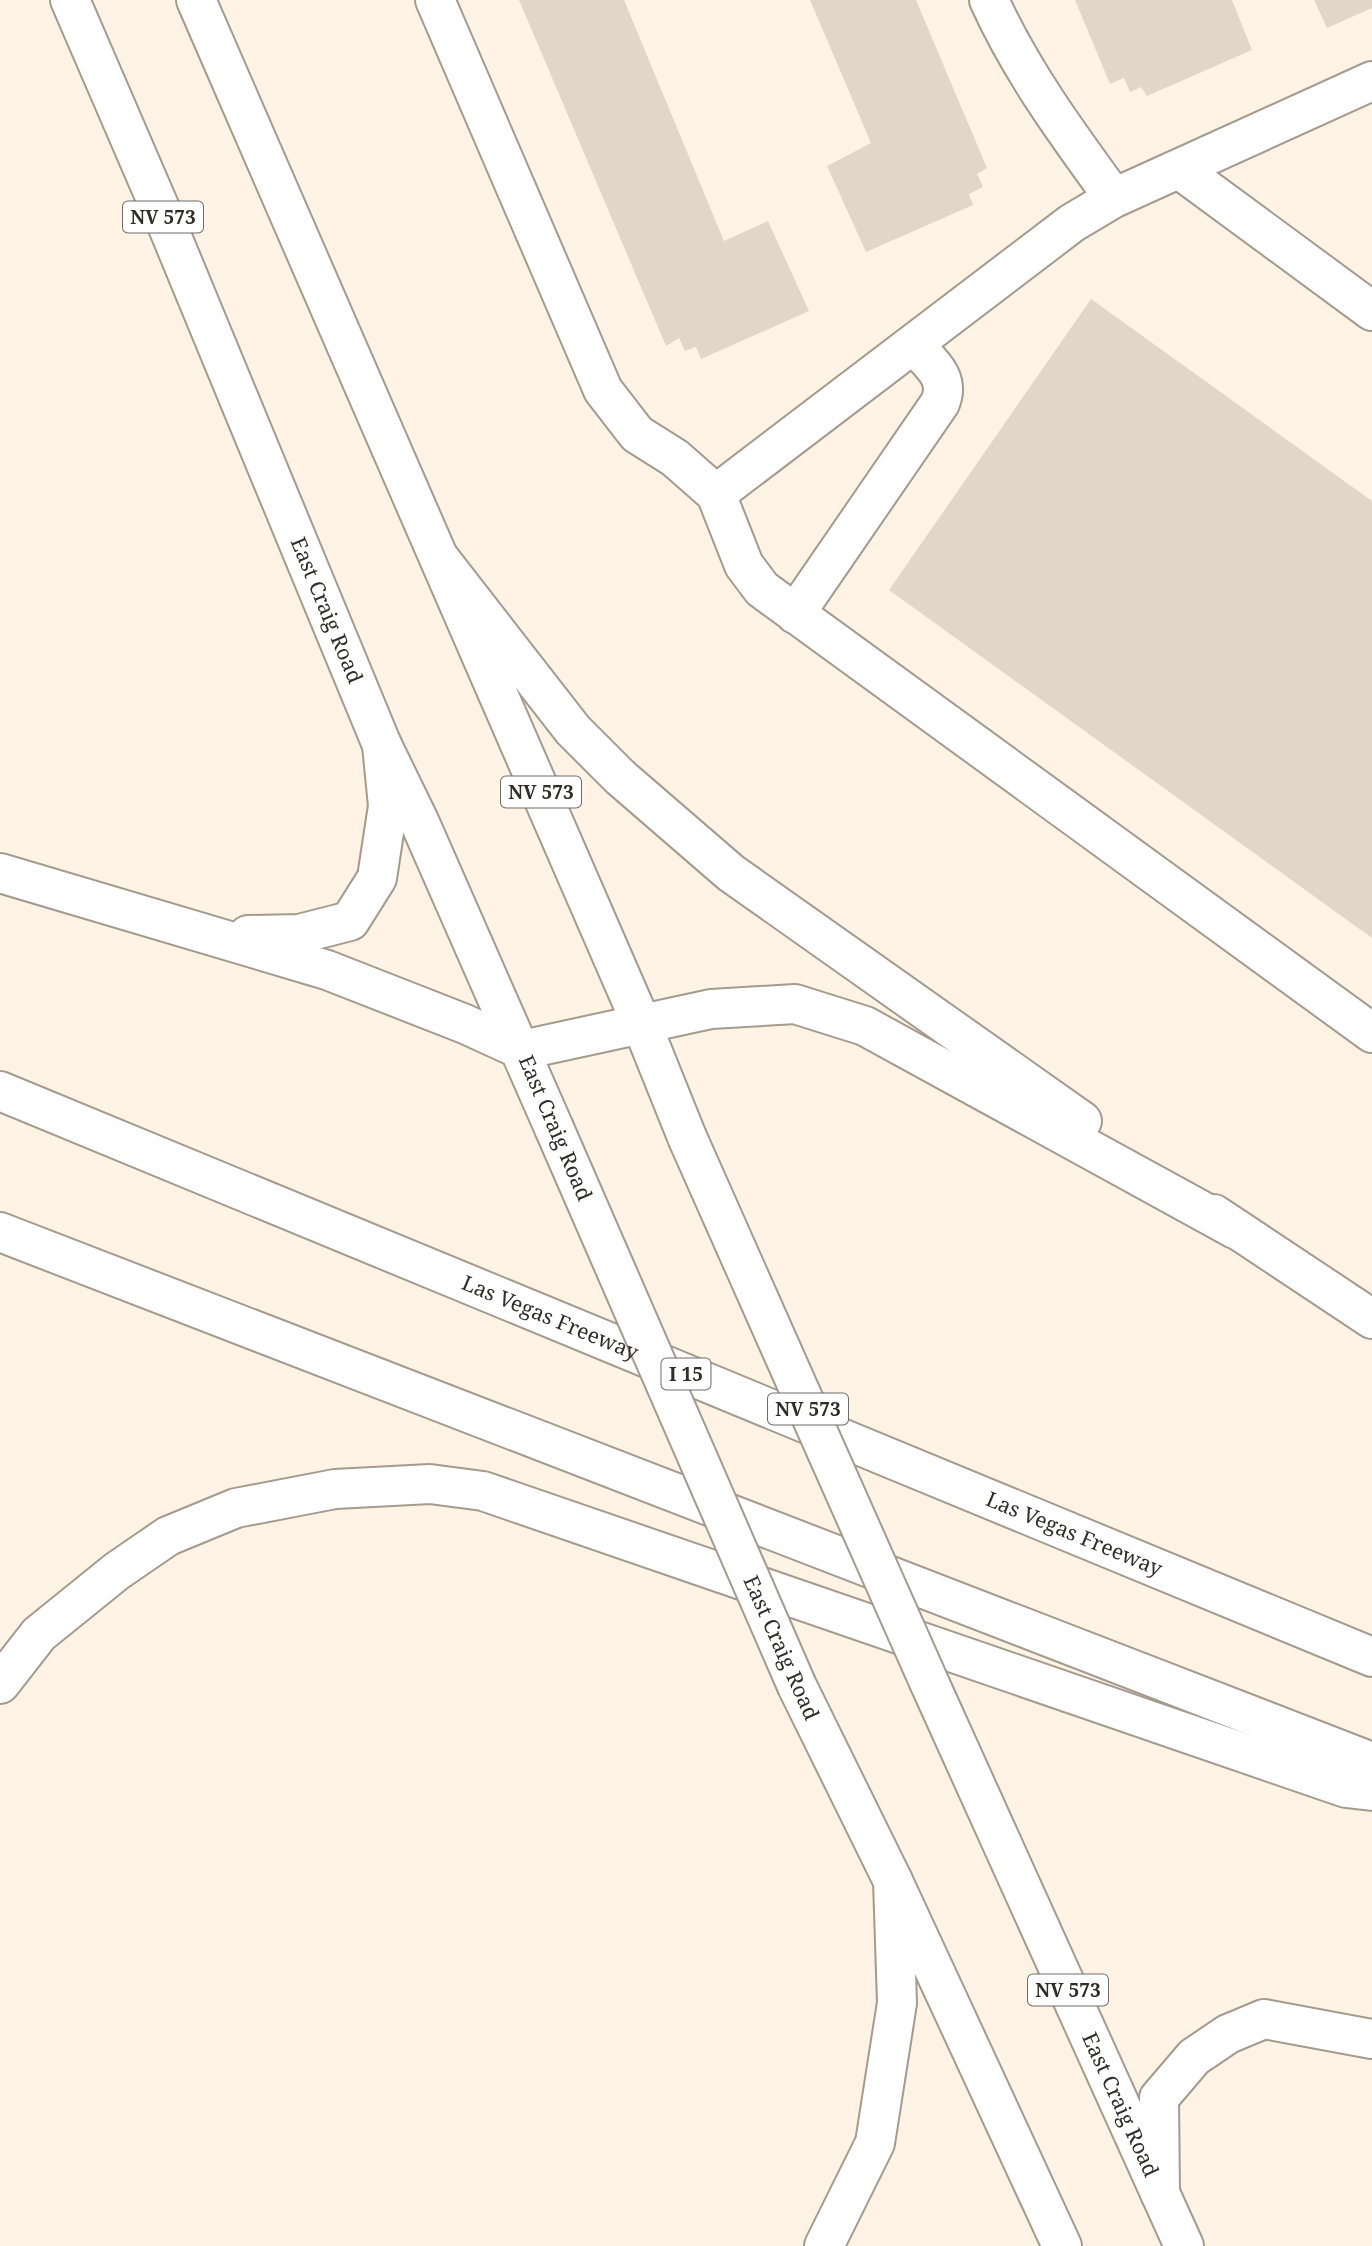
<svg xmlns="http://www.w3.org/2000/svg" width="1372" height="2246" font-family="'Noto Serif',serif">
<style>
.building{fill:#e1d6c8}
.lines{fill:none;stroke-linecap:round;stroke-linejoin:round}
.minor-casing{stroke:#a49a8d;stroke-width:42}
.major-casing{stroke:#a49a8d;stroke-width:42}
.highway-casing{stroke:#a49a8d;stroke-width:42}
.minor{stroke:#fff;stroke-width:38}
.major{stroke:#fff;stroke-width:38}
.highway{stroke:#fff;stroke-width:38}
.major-bridge-casing{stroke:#a49a8d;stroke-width:42;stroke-linecap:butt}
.major-bridge{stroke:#fff;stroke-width:38}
.labels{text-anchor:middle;stroke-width:5;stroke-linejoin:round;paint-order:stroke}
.shield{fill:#fff;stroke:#6f6c68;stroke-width:2}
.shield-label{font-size:19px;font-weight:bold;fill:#312d27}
.street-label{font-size:21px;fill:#312d27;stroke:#fff}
</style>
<rect width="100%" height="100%" fill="#fef3e5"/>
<path class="building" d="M519 0H624L724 241 768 221 809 311 701 359 696 347 685 351 679 338 666 346Z
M810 0H916L987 168 977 174 983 187 969 194 973 205 866 252 827 166 871 143Z
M1075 0H1232L1252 50 1147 96 1141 87 1130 92 1124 78 1110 84Z
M1314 0H1372V8L1327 28Z
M1091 299 1372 501V938L889 590Z"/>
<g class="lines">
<g class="minor-casing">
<path id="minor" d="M435 0 603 390 637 434 675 458 716 494 744 565 762 589 1372 1033
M989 0C1021 71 1068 135 1114 198
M1179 169 1372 311
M716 494 1072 223 1114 198 1372 81
M795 614 940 403C951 377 930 363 913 344"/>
</g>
<g class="major-casing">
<g id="major">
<path id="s1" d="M70 0 165 220 382 745 419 821 554 1128"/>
<path d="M196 0 642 1025 687 1137"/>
<path id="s2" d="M929 1682 1184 2246"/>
<path d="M797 1686 893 1881 1062 2246"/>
</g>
</g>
<g class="highway-casing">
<g id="highway">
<path d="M440 559 573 730 620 777 731 873 1082 1121"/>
<path d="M0 873 327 970 465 1024 522 1050 711 1009 795 1004 865 1026 1235 1229"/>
<path d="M248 935 299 934 350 921 377 878 388 806 382 745"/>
<path id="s3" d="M0 1091 1372 1657"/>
<path d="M1214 1214 1372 1319"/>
<path d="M0 1232 1372 1762"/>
<path d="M0 1684 39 1634 117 1571 168 1536 236 1508 335 1489 430 1484 483 1491 1346 1788 1372 1791"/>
<path d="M1160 2193 1159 2098 1194 2057 1228 2034 1264 2019 1372 2039"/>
<path d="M824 2246 875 2143 897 2003 893 1881"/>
</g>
</g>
<use href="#minor" class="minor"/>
<use href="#major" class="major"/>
<use href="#highway" class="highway"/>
<g class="major-bridge-casing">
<path id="major-bridge" d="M554 1128 797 1686
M687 1137 929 1682"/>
</g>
<use href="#major-bridge" class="major-bridge"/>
</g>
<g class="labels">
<g class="shield">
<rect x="123" y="201.5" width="80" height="31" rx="5"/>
<rect x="501" y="776.5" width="80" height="31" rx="5"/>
<rect x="661.5" y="1358.5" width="49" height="31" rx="5"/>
<rect x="768" y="1393.5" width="80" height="31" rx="5"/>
<rect x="1028" y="1974.5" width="80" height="31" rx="5"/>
</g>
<g class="shield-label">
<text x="163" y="224">NV 573</text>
<text x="541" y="799">NV 573</text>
<text x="686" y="1381">I 15</text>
<text x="808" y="1416">NV 573</text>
<text x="1068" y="1997">NV 573</text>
</g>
<g class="street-label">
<text dy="7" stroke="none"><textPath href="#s1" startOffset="662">East Craig Road</textPath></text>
<text transform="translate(555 1128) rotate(67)" y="7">East Craig Road</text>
<text dy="7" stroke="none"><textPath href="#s3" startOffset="595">Las Vegas Freeway</textPath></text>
<text dy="7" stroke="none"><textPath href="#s3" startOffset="1162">Las Vegas Freeway</textPath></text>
<text transform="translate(781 1648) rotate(66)" y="7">East Craig Road</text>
<text dy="7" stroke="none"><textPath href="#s2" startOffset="464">East Craig Road</textPath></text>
</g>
</g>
</svg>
